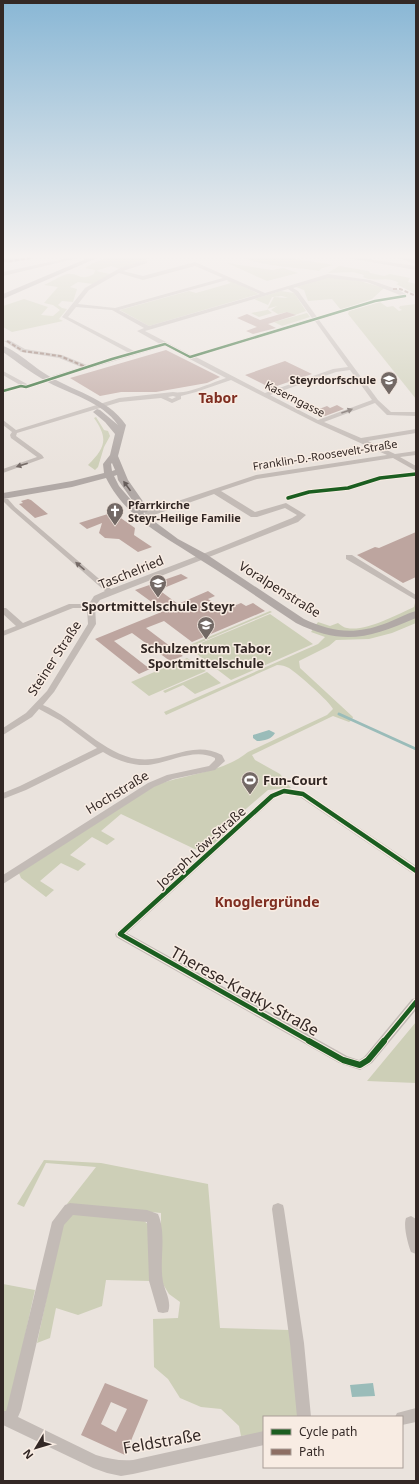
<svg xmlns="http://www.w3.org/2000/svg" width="419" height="1484" font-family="'Noto Sans',sans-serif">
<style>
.green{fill:#cdcfb7}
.water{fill:#9abcb9}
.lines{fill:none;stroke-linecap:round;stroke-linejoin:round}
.stream{stroke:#9abcb9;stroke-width:3}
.building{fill:#bda59f;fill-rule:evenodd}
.minor{fill:#c3bbb6;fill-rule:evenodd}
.major{fill:#b1a9a6;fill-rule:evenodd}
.quiet{stroke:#8d6e63;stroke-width:2;stroke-dasharray:4 2;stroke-linecap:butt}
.cycleway-far3-casing{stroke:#f8ece3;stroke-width:4}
.cycleway-far2-casing{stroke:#f8ece3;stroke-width:5.5}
.cycleway-far1-casing{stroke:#f8ece3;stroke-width:7}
.cycleway-casing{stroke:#f8ece3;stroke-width:8}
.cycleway-far3{stroke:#1b5e20;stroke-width:2.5}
.cycleway-far2{stroke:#1b5e20;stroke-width:3.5}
.cycleway-far1{stroke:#1b5e20;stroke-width:4.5}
.cycleway{stroke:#1b5e20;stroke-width:6}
.oneway{fill:#746a66}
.oneway2{fill:#655c59}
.labels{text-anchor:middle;stroke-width:3;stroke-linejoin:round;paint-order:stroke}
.far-poi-label{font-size:11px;font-weight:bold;fill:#332825;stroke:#f8ece3;text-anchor:end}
.far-street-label{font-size:11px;fill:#332825;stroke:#f8ece3}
.street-label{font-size:13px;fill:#332825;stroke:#f8ece3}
.poi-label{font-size:13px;font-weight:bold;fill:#332825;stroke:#f8ece3}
.far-district-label{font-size:14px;font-weight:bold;fill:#7f2e21;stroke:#f8ece3}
.neighbourhood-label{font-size:14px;font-weight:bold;fill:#7f2e21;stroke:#f8ece3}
.near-street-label{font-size:16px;fill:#332825;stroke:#f8ece3}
</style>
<rect width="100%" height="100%" fill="#eae3dd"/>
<path class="green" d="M106 258H150L120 269 111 266 96 271 110 274 93 284 78 282 70 287 77 289 73 302 62 301 58 305 62 308 67 309 59 319 63 321 12 332 3 327V306L24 299 48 307 41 315 53 316 60 310 53 305 44 303 58 287 44 285C51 282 60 276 67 274 78 272 80 282 94 274L95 270 85 268 93 263Z
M244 258H289L334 265 322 268 319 271C296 267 264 267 244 258Z
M227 263 272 270 283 268 298 273 267 281Z
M339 266 369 271 370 273 384 276 390 274 410 278 408 282 416 284V294L396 284 399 283C388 275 374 283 363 277L364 275 353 272 328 273Z
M329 277 360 281 384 288 372 299 341 310 332 299 308 301 304 290 296 287Z
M229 280 259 294 149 326 120 310 189 291 196 293 231 283 227 281Z
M281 291 294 293 306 311 295 315 287 312 278 314 271 310 277 306 267 309 272 313 259 317 251 313 267 310 274 297 288 298 282 296 272 297 268 305 254 299Z
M380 302 387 307 393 306 399 311 402 310 399 308 400 306 416 304V399L348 314 349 311Z
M307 313 310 317 282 326 274 322Z
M96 417 104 430 108 431 110 436 104 447 98 467 95 470 88 465C105 448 109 439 94 418Z
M415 603 416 623 392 633 369 639 336 640 329 646 299 661 300 668 353 717 352 720 349 722 333 716 252 755 255 760 280 774 291 788 268 790 225 827 227 832 203 853 121 814 101 831 115 839 107 845 92 837 70 855 86 864 78 871 61 863 40 881 54 890 46 897 21 878 19 873 156 785C186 774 222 773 248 752L327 715 333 709C330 702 297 673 289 668 285 666 282 665 277 665L166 715 164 712 318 644 325 637 311 632 318 622 330 626 338 623C341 625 344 628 347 628 365 632 396 615 414 607Z
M270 611 272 612 183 650 180 649Z
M270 614 313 644 231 680 189 648Z
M187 658 206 671 149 696 131 682Z
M207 672 221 683 195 694 183 685 165 693 163 691Z
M416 1022V1083L367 1081Z
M44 1160 101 1163 208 1184 220 1328 290 1330 300 1417H264V1433L241 1436 239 1426 221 1409 201 1407 180 1398 168 1379 154 1367 153 1319 178 1318 180 1302 169 1294 161 1281V1213L67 1204 96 1167 46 1163 24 1207 17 1204Z
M77 1213 143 1220 151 1227V1281L106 1280 102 1306 78 1315 56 1308 50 1338 37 1343 61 1230C65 1221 68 1216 77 1213Z
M3 1284 35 1290 8 1413 3 1411Z"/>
<path class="water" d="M269 730 275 733C272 739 264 741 257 741L253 738V735Z
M373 1383 375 1396 352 1397 350 1385Z"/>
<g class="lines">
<path class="stream" d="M339 714 416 749"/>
</g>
<path class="building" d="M287 312 296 315 268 324 276 328 253 334 246 331 257 327 237 318 247 314 260 320Z
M166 350 220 377 207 383 156 392H121L100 396 70 378Z
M285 361 312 374 271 388 245 375Z
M337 405 344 409 325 416 314 411 327 406 330 408Z
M28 499 31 500 48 514 35 518 19 504 23 503 21 501Z
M111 513 115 514 135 528 134 535 152 547 138 552 119 539 105 538 99 533 102 523 87 529 79 523Z
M416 532V577L403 583 357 555 375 547 379 548Z
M181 574 188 578 159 590 178 604 208 591 215 596 208 599 224 610 241 603 246 606 253 603 265 611 192 642 164 621 146 628 183 656 170 661 132 633 114 641 150 669 139 674 95 639 164 611 135 590Z
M105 1383 148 1400 125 1455 81 1435ZM111 1402 127 1409 116 1432 101 1424Z"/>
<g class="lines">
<path class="minor" d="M3 258H35L9 263 3 262Z
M68 258H78L3 276V272Z
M348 258H361L416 266V270Z
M399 258H408L416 260V264Z
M145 260 147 261V263L123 271 143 276 195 262 265 293 328 274 370 280 399 290 407 295V297L376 302 319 320 378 400 391 412H416V416L387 415 375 403 324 422 361 438 416 429V433L368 441 395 454 416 451V455L400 457 416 466V471L393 458 257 479 221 491 255 512 286 503 306 515 298 522 100 600 95 606 96 624 54 692 43 705C76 719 104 755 138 759 168 763 192 739 222 755L225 761 215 770 173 779 154 787 3 884V875L148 783 167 775 209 766 215 760V758C194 747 169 763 148 765 132 766 116 760 103 752L26 790 3 799V793L20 786 97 748 61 721 39 709 32 717 3 735V728L26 713 47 691 88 624 87 608H73L3 636V631L16 626 3 614V608H6L23 623 69 604H89L94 596 105 591 11 509 3 501 4 499H8L15 507 111 589 221 547 292 518 297 515 285 508 257 517H251L214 494 151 516H145V512L256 475 387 455 316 423 231 380 196 392 181 396V399L172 403 161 398 120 402 17 433 16 436 42 455 44 458 3 473V469L37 457 11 438 10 435 12 432 3 425V420L16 430 119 398 173 392C187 395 213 382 226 378L165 346 54 379 52 378V376L81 367 59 358 21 352 4 341 9 340 25 349 62 355 87 365 129 353 62 317 85 288 120 268ZM195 266 223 278 115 308 78 304 89 290 119 273 143 280ZM328 278 367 282 400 295 373 300 317 317 298 291 293 288ZM227 280 260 294 149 326 119 310ZM288 289 294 293 312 318 191 355 145 331ZM76 307 112 310 144 328 137 331 160 344 134 351 68 317ZM315 321 348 367 333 369 265 393 196 357ZM350 370 372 400 318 420 270 395 336 372ZM173 396 176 397 172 399 168 397Z
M3 371 27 384 28 385 3 393V389L20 385 3 375Z
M346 555H352L416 595V600L346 559Z
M284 788 306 792 416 866V874L412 873 300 797 285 794 275 798 127 933 347 1056 359 1060 364 1057 412 999 416 998V1010L372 1063 360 1070 339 1063 116 937 115 934 269 794Z
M70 1203 147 1210 158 1214C167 1235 159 1260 163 1282 165 1291 172 1302 168 1312L163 1313 158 1312 149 1281 147 1222 73 1215 64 1225 21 1410 18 1417 96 1455C109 1459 120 1461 133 1460L264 1431V1445L133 1474 121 1476 107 1473 93 1468 3 1425V1411H6L7 1408 52 1222 65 1205Z
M278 1203 283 1205 284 1209 304 1343 311 1417H297L290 1343 272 1209 273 1205Z
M411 1216 416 1219V1254L411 1252C408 1244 403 1226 406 1218Z
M416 1408V1422L402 1425V1417H395L397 1413Z"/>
<path class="major" d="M88 258H97L3 299V294Z
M3 346C14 349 33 366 44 373 71 391 107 397 126 425L118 456 128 480 149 510 147 512 143 513 178 539 206 554 304 619C332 632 354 635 384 624 395 620 405 614 416 611V618C370 638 343 646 296 623 264 602 232 579 199 559 164 536 126 518 106 478L72 487 3 499V493L72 481 104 473 103 464 110 455 115 434 105 422 93 412 97 409 100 410 118 425C102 401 68 394 44 380 30 372 16 361 3 352ZM112 463 115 470 112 471 111 464ZM117 475 118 480 137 507 119 486 114 476Z"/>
<path class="quiet" d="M3 260 9 261 33 258
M393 289H400L416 296
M7 341 23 351 60 356 86 367"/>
<g class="cycleway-far3-casing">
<path id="cycleway-far3" d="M3 391 21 386 26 387 112 359 165 344 190 357 375 301 405 296"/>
</g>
<g class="cycleway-far2-casing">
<path id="cycleway-far2" d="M288 498 309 492 348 488 380 478 416 474"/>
</g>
<g class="cycleway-far1-casing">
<path id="cycleway-far1" d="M311 1042 120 934 272 796 284 791 303 794 416 871
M383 1042 416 1002"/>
</g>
<g class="cycleway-casing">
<path id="cycleway" d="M309 1041 343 1060 360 1065 368 1060 384 1041"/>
</g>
<use href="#cycleway-far3" class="cycleway-far3"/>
<use href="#cycleway-far2" class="cycleway-far2"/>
<use href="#cycleway-far1" class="cycleway-far1"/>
<use href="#cycleway" class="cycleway"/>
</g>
<defs><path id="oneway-solid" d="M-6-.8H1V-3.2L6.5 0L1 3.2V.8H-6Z"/></defs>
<g class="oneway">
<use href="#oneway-solid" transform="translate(347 411) rotate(-20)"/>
<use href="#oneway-solid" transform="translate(22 465) rotate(163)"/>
<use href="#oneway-solid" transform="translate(80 566) rotate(-139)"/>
</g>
<use class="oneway2" href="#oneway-solid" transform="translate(127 486) rotate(-126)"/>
<linearGradient id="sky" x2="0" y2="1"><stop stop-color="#89b7d5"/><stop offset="0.55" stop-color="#f6f2f0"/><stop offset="1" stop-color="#f6f2f0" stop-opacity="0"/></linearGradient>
<rect width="419" height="466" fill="url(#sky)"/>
<defs>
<g id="school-pin" transform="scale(0.9)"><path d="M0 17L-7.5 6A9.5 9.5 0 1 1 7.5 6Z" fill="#736965" stroke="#f8ece3"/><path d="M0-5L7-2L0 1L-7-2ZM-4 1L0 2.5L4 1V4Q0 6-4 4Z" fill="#fff"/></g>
<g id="church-pin" transform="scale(0.9)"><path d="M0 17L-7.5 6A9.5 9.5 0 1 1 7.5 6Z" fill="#736965" stroke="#f8ece3"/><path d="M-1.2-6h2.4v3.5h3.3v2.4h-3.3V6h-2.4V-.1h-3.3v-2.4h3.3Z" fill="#fff"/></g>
<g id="stadium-pin" transform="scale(0.9)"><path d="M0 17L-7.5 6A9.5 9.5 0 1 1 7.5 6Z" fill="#736965" stroke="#f8ece3"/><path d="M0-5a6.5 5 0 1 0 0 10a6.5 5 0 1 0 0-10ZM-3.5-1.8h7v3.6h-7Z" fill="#fff"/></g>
</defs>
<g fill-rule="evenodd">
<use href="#school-pin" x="389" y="380"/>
<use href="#church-pin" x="115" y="511"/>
<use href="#school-pin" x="158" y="583"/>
<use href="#school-pin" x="206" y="625"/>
<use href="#stadium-pin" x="250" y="780"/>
</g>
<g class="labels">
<g class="far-poi-label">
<text x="376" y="384">Steyrdorfschule</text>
<text x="128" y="509" text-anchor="start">Pfarrkirche<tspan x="128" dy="13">Steyr-Heilige Familie</tspan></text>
</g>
<g class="far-street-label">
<text transform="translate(295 399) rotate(27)" y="4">Kaserngasse</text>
<text transform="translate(325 455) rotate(-9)" y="4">Franklin-D.-Roosevelt-Straße</text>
</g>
<g class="street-label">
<text transform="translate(131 572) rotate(-22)" y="5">Taschelried</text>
<text transform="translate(280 589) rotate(32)" y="5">Voralpenstraße</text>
<text transform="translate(54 658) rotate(-57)" y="5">Steiner Straße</text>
<text transform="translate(117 792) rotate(-31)" y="5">Hochstraße</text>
<text transform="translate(201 847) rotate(-42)" y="5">Joseph-Löw-Straße</text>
</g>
<g class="poi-label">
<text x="158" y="611">Sportmittelschule Steyr</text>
<text x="206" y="653">Schulzentrum Tabor,<tspan x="206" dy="15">Sportmittelschule</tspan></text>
<text x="263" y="785" text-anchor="start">Fun-Court</text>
</g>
<g class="far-district-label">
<text x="218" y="403">Tabor</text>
</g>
<g class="neighbourhood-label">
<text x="267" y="907">Knoglergründe</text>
</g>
<g class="near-street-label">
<text transform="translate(245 991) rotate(29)" y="6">Therese-Kratky-Straße</text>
<text transform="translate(162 1441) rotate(-10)" y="6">Feldstraße</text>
</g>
</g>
<rect width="419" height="1484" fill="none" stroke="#332825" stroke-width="8"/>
<rect x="263" y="1416" width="140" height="52" fill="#f8ece3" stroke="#a99e97"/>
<rect x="271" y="1429" width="20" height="6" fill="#1b5e20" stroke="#a99e97"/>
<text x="299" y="1436" font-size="12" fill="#332825">Cycle path</text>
<rect x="271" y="1449" width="20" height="6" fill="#8d6e63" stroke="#a99e97"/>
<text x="299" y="1456" font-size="12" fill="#332825">Path</text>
<g transform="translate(36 1448) rotate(232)" stroke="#f8ece3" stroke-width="3" paint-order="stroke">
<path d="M0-3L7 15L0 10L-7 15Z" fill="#332825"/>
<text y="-6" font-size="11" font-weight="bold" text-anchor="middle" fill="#332825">N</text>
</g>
</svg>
